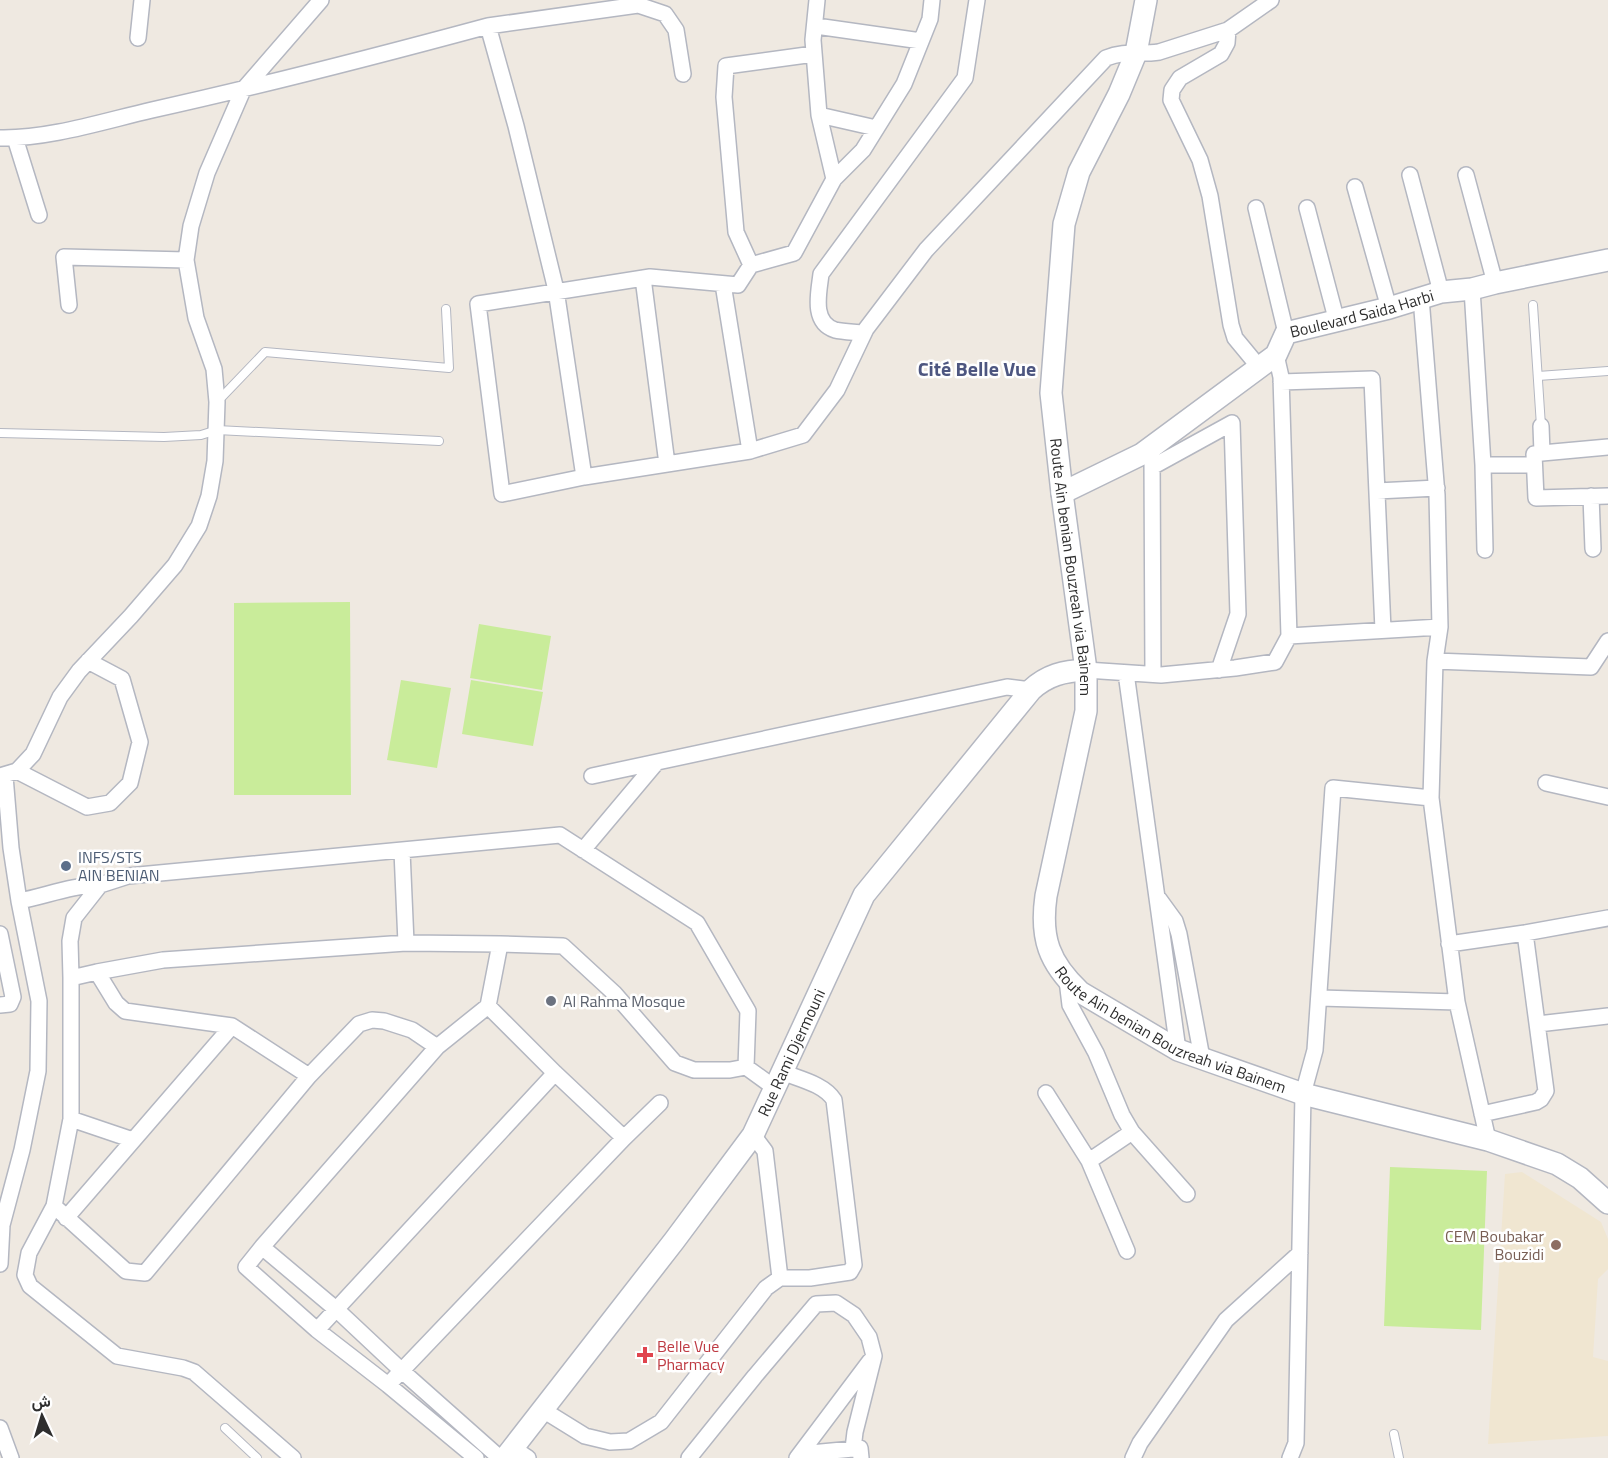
<svg xmlns="http://www.w3.org/2000/svg" width="1608" height="1458" font-family="'Titillium Web',Vazirmatn,sans-serif">
<style>
.education{fill:#f0e6d1}
.pitch{fill:#c9ec9a}
.lines{fill:none;stroke-linecap:round;stroke-linejoin:round}
.lane-casing{stroke:#b4b7c1;stroke-width:10}
.street-casing{stroke:#b4b7c1;stroke-width:18}
.secondary-casing{stroke:#b4b7c1;stroke-width:24}
.lane{stroke:#fff;stroke-width:8}
.street{stroke:#fff;stroke-width:15}
.secondary{stroke:#fff;stroke-width:21}
.service-dot{fill:#5c6f8a;stroke:#fff;stroke-width:2}
.worship-dot{fill:#6b7280;stroke:#fff;stroke-width:2}
.education-dot{fill:#8d6e63;stroke:#fff;stroke-width:2}
.health-dot{fill:#e0444e;stroke:#fff;stroke-width:2}
.labels{text-anchor:middle;stroke-width:5;stroke-linejoin:round;paint-order:stroke}
.street-label{font-size:16px;fill:#2e2e2e;stroke:#fff}
.service-label{font-size:16px;fill:#4e5e75;stroke:#fff;text-anchor:start}
.worship-label{font-size:16px;fill:#5b616d;stroke:#fff;text-anchor:start}
.education-label{font-size:16px;fill:#785e54;stroke:#fff;text-anchor:end}
.health-label{font-size:16px;fill:#be3a42;stroke:#fff;text-anchor:start}
.quarter-label{font-size:20px;font-weight:bold;fill:#4d5680;stroke:#fff}
</style>
<rect width="100%" height="100%" fill="#efe9e1"/>
<path class="education" d="M1522 1172 1601 1222 1608 1239V1269L1598 1279 1593 1357 1608 1361V1436L1488 1444 1505 1174Z"/>
<path class="pitch" d="M350 602 351 795H234V603Z
M479 624 551 636 542 690 470 678Z
M401 680 451 688 437 768 387 760Z
M471 680 543 692 533 746 462 734Z
M1390 1167 1487 1171 1481 1330 1384 1326Z"/>
<g class="lines">
<g class="lane-casing">
<path id="lane" d="M1533 305 1541 426
M1538 376 1608 371
M217 402 265 352 449 368 446 309
M0 433 164 437 201 435 217 430 439 441
M225 1428 257 1458
M1394 1434 1399 1458"/>
</g>
<g class="street-casing">
<path id="street" d="M817 0 813 40 819 115 834 179
M932 0 930 19 904 84 863 150 834 179 794 253 751 265 738 285 650 277 478 304 502 494 584 477 750 451 803 435 837 390 866 329 926 250 1106 58C1125 50 1140 55 1159 52L1228 30 1271 0
M488 26 638 5 665 14 676 30 683 74
M816 26 921 41
M1228 30 1227 43 1221 54 1180 78 1172 90 1171 100 1200 160 1210 196 1231 325 1235 338 1259 367
M138 38 142 0
M819 115 876 128
M0 138C49 139 104 121 152 110 265 85 377 56 488 26L516 126 556 290 584 477
M15 138 39 215
M1410 175 1441 292
M1466 175 1495 283
M1355 187 1389 308
M1256 208 1286 333
M1307 208 1337 322
M751 265 736 232 724 97 726 66 814 54
M643 278 667 464
M723 284 750 451
M1472 289 1483 465 1485 550
M1421 298 1437 495 1440 627 1435 661 1431 798 1457 1002 1488 1140
M69 305 64 257 186 260
M863 333C854 332 843 332 835 330 811 322 819 292 821 274L965 78 977 0
M1276 355 1281 377 1289 636
M1281 382 1372 379 1383 630
M1541 426 1542 453 1534 454 1536 498 1608 496
M1542 453 1608 447
M1152 456 1153 674
M1483 465H1534
M1152 467 1232 423 1238 614 1219 670
M1377 491 1437 488
M1591 496 1593 549
M1435 661 1591 667 1608 641
M1086 670 1161 675 1235 668 1275 662 1289 636 1440 627
M1126 673 1178 1050
M17 771 87 807 110 803 130 783 140 742 122 679 88 661
M0 776 17 771 33 754 60 697 79 671 131 616 175 565 199 526 209 496 215 461 217 402 214 369 196 318 186 260 191 226 207 173 243 90 321 0
M5 776 11 848 19 901
M592 776 1007 687 1031 690
M1546 783 1608 797
M583 850 657 762
M402 851 406 943
M1159 899 1175 921 1179 934 1202 1058
M0 934 13 997 10 1004 0 1005
M1449 944 1525 933 1608 918
M97 972 116 1003 125 1011 232 1026 309 1076 359 1024 372 1020 384 1021 412 1030 437 1047 488 1006 500 944 563 946 614 993 675 1063 694 1070H730L746 1067 775 1088
M71 978 97 972 163 960 406 943 500 944
M1067 980 1070 1005 1096 1053 1122 1115 1132 1132 1187 1194
M1320 998 1457 1002
M488 1006 555 1073 624 1138
M1538 1024 1608 1016
M437 1047 262 1247 246 1267 317 1330 388 1385 476 1458
M1046 1093 1089 1161 1132 1132
M1482 1114 1536 1102 1541 1099 1546 1091 1525 933
M71 1119 133 1140
M753 1135 765 1151 780 1278
M1089 1161 1127 1251
M54 1206 126 1271 145 1273 309 1076
M66 1218 232 1026
M262 1247 337 1310 402 1371 500 1458
M0 1264 2 1225 22 1150 38 1071 39 1001 19 901C46 896 72 885 100 885
M317 1330 555 1073
M388 1385 624 1138 660 1103
M543 1410 585 1436 610 1442 629 1441 661 1422 766 1288 780 1278H810L850 1272 854 1265 834 1100C824 1084 799 1079 782 1072
M0 1428 11 1458
M513 1448 528 1458
M800 1454 853 1449
M293 1458 194 1372 183 1368 117 1356 30 1286 25 1275 29 1253 54 1206 71 1119V978L70 941 74 918 100 885 128 876 560 835 697 923 748 1011 746 1067
M689 1458 755 1376 816 1304 836 1303 854 1315 869 1337 874 1356 855 1432 853 1449 860 1448 861 1458
M797 1458 870 1361
M1133 1458 1140 1443 1226 1320 1300 1253
M1290 1458 1296 1443 1303 1094 1315 1050 1333 788 1431 798"/>
</g>
<g class="secondary-casing">
<g id="secondary">
<path id="s1" d="M1146 0 1136 53 1119 94 1079 172 1064 224 1051 393 1062 493 1086 670V711L1046 896C1040 938 1049 963 1080 992L1178 1050 1303 1094 1488 1140 1557 1164 1580 1178 1608 1203"/>
<path id="s2" d="M1062 493 1142 454 1276 355 1286 333 1389 308 1441 292 1472 289 1495 283 1608 260"/>
<path id="s3" d="M505 1458 674 1241 753 1135 864 895 1031 690C1047 675 1064 671 1086 670"/>
</g>
</g>
<use href="#lane" class="lane"/>
<use href="#street" class="street"/>
<use href="#secondary" class="secondary"/>
</g>
<circle class="service-dot" cx="66" cy="866" r="6"/>
<circle class="worship-dot" cx="551" cy="1001" r="6"/>
<circle class="education-dot" cx="1556" cy="1245" r="6"/>
<path class="health-dot" d="M642 1346h6v6h6v6h-6v6h-6v-6h-6v-6h6z"/>
<g class="labels">
<g class="street-label">
<text dy="6" stroke="none"><textPath href="#s2" startOffset="358">Boulevard Saida Harbi</textPath></text>
<text dy="6" stroke="none"><textPath href="#s1" startOffset="585">Route Ain benian Bouzreah via Bainem</textPath></text>
<text dy="6" stroke="none"><textPath href="#s1" startOffset="1124">Route Ain benian Bouzreah via Bainem</textPath></text>
<text dy="6" stroke="none"><textPath href="#s3" startOffset="498">Rue Rami Djermouni</textPath></text>
</g>
<g class="service-label">
<text x="78" y="863">INFS/STS<tspan x="78" dy="18">AIN BENIAN</tspan></text>
</g>
<g class="worship-label">
<text x="563" y="1007">Al Rahma Mosque</text>
</g>
<g class="education-label">
<text x="1544" y="1242">CEM Boubakar<tspan x="1544" dy="18">Bouzidi</tspan></text>
</g>
<g class="health-label">
<text x="657" y="1352">Belle Vue<tspan x="657" dy="18">Pharmacy</tspan></text>
</g>
<g class="quarter-label">
<text x="977" y="376">Cité Belle Vue</text>
</g>
</g>
<g transform="translate(42 1416) rotate(356)" stroke="#ffffff" stroke-width="4.5" paint-order="stroke">
<path d="M0-4.5L10 22L0 15L-10 22Z" fill="#2e2e2e"/>
<text y="-9" font-size="16" font-weight="bold" text-anchor="middle" fill="#2e2e2e">ش</text>
</g>
</svg>
